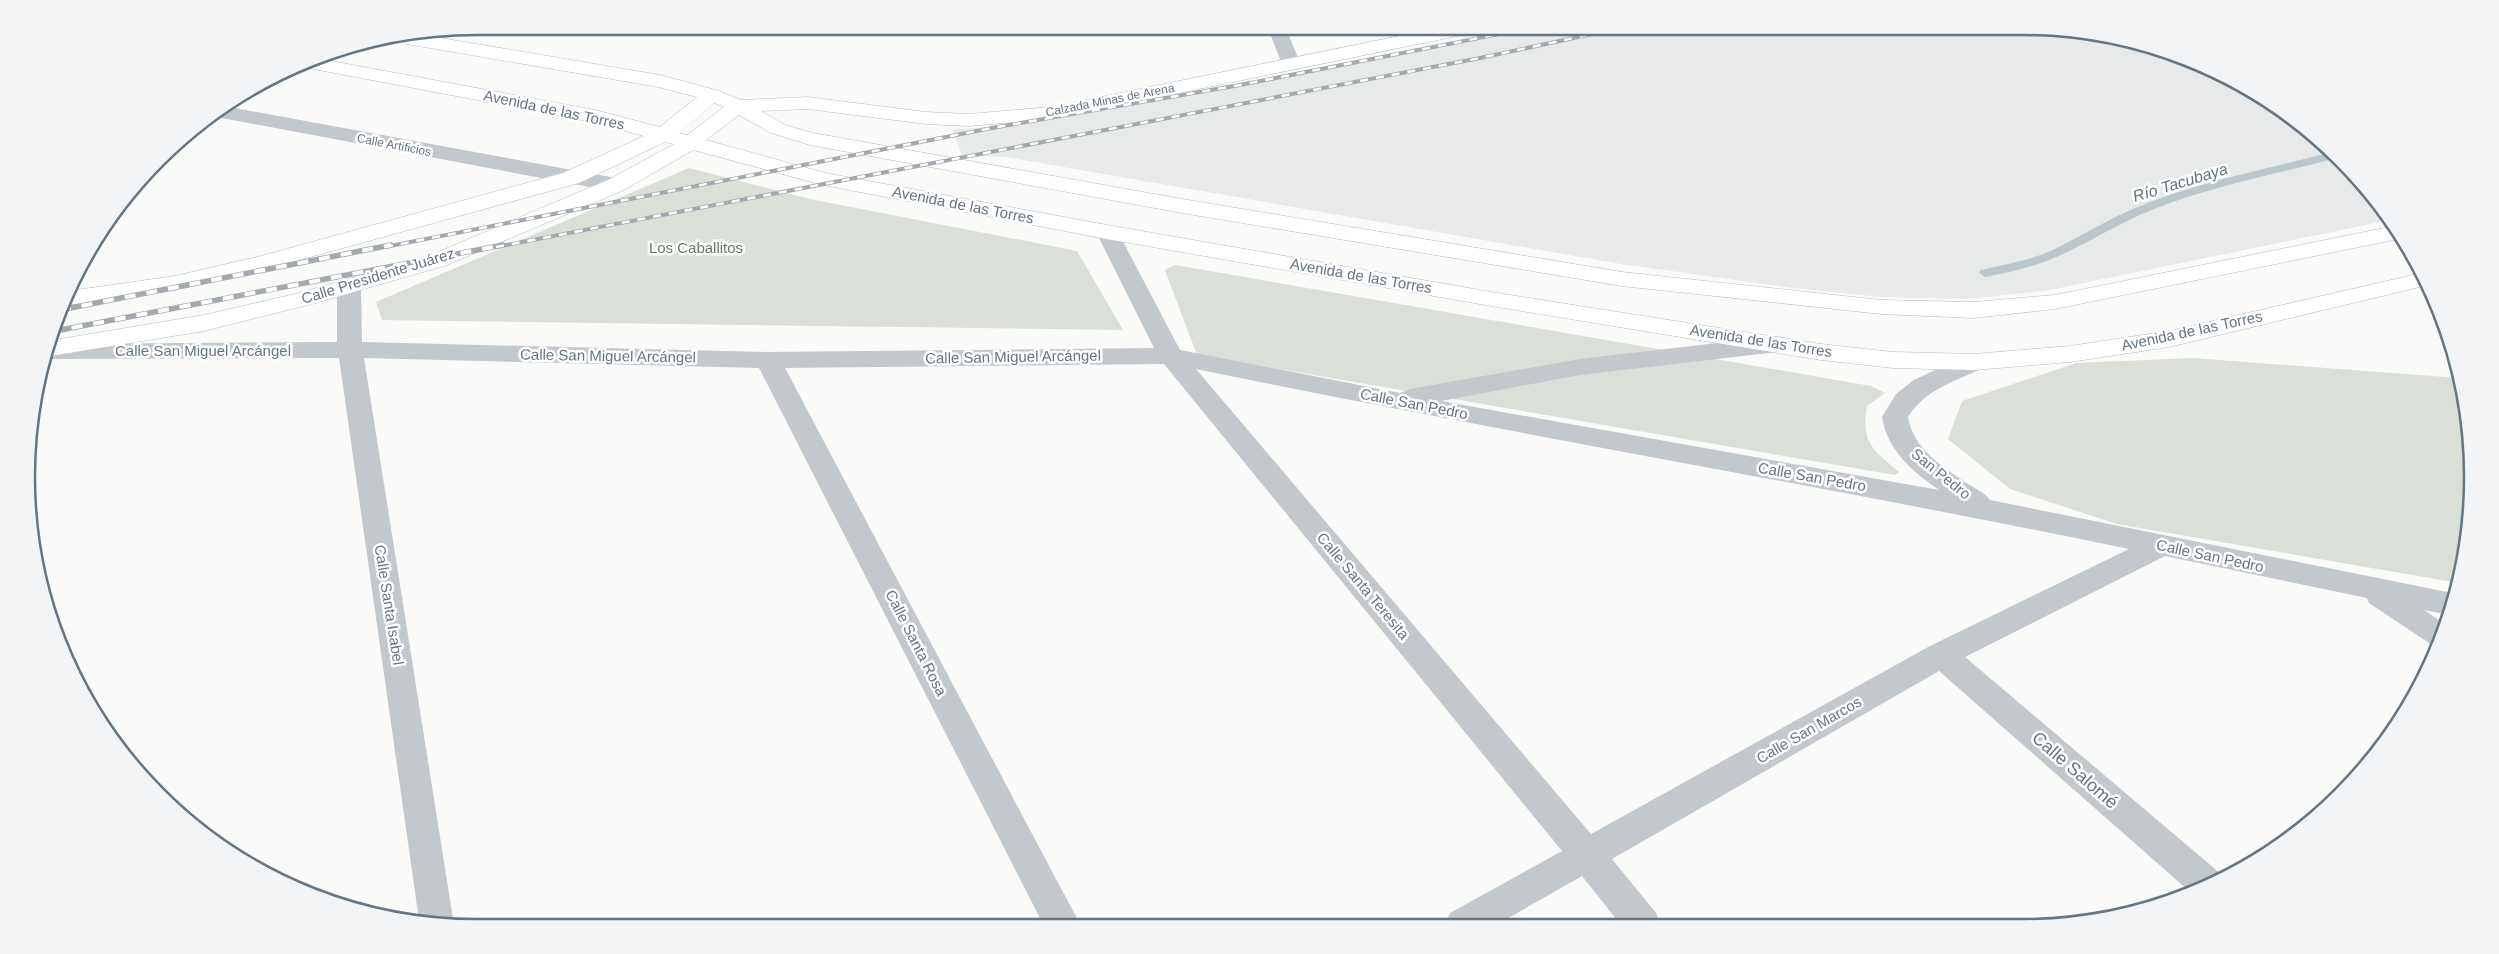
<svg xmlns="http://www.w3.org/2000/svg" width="2499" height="954" font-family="Helvetica,sans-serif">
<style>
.built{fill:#e8e9e9}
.green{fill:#dadfd7}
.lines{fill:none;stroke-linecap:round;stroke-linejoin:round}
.stream{fill:#bbc7cb;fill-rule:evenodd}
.secondary-casing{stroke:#b3babf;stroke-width:1}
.path{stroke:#bbbfc2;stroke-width:2.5;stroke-dasharray:2 2;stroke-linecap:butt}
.street{fill:#c3c8cc;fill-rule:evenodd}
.secondary{fill:#fff;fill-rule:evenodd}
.rail-far1-casing{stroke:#a2aab0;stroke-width:4}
.rail-casing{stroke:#a2aab0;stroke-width:5.5}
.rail-far1{stroke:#fff;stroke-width:2.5;stroke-dasharray:8;stroke-linecap:butt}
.rail{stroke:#fff;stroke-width:4;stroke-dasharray:11;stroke-linecap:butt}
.labels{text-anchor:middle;stroke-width:5;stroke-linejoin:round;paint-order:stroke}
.far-street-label{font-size:12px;fill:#657683;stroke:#fff}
.street-label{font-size:15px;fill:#657683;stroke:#fff}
.park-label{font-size:15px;fill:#687a64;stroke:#fff}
.water-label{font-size:16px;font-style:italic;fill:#60757c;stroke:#fff}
.near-street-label{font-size:18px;fill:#657683;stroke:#fff}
.rim{fill:none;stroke:#657683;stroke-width:2.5}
</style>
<rect width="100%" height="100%" fill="#fafaf8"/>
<path class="built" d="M1536 26H2022L2139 42 2222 73 2297 120 2361 180 2390 220 2050 290 1968 299 1880 297 1793 288 1621 264 1006 157 962 155 952 129 1008 127Z"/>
<path class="green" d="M689 168 810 199 1077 251 1123 330 382 320 376 302Z
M1175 265 1871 386 1885 393 1867 406C1861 443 1872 449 1899 472L1895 475 1197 355 1165 270Z
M2193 358 2459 378 2469 418 2472 507 2459 583 2117 524 2010 489 1948 439 1962 401 2076 363Z"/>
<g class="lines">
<path class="stream" d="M2332 152 2337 158C2277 174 2212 186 2154 209 2123 221 2095 239 2065 253 2041 265 2012 272 1985 277L1979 273 1980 270C2006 264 2033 260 2057 248 2086 233 2114 216 2145 204 2203 181 2271 168 2332 152Z"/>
<g class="secondary-casing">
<path id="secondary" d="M1448 26H1486L1484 30 1477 32 1052 119 969 126 926 124 808 109 761 111 785 125 813 133 1182 199 1622 272 1881 300 1974 302 2055 295 2394 226 2403 238 2055 309 1974 318 1881 314 1622 286 1182 213 810 145 771 133 739 115 706 140 825 173 1107 225 1497 293 1821 344 1893 352 1974 354 2070 346 2169 331 2422 273 2428 285 2169 347 2070 362 1974 370 1893 368 1821 360 1497 307 1107 239 823 185 693 150 624 190 447 265 312 304 204 331 44 357 48 341 204 315 299 293 431 255 608 180 674 144 665 142 579 183 274 267 175 290 62 306 69 291 175 276 261 256 563 173 644 136 593 122 298 66 315 58 595 110 660 127 697 97 658 87 407 44 398 39 423 35 660 75 719 91 741 100 808 97 926 112 969 114 1052 107ZM714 103 724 107 687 135 679 133Z"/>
</g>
<path class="path" d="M586 33 599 26"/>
<path class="street" d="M1267 26H1285L1301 65 1298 69H1284Z
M224 106 616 178 624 180 627 185 624 190 616 192 211 116Z
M1107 225 1115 227 1118 232 1180 350 1400 393 1410 389 1580 359 1777 336 1786 338 1789 344 1786 350 1777 352 1580 375 1441 401 1939 490C1913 472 1887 450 1882 417L1896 394 1914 380 1965 356 1974 354 1983 356 1987 362 1983 368C1956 381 1924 390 1908 417 1913 449 1943 467 1968 484 1976 489 1985 493 1990 500L2457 594 2449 615 2424 610 2445 624 2435 647 2369 603 2367 598 2165 556 1965 657 2221 874 2223 880 2221 881 2189 891 1939 671 1612 859 1656 913 1661 925H1621L1582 876 1496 925H1445L1450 913 1562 851 1164 364 785 368 1081 926H1044L759 368 364 358 454 925 419 920 339 358 44 359 47 344 337 342V286L341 281 349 279 357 281 361 286 362 342 768 352 1154 348 1096 232 1099 227ZM1196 369C1506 433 1819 485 2129 549L1930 646 1591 834Z"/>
<use href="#secondary" class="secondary"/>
<g class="rail-far1-casing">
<path id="rail-far1" d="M385 247 992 128 1240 85 1540 26
M496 247 1480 58 1630 26"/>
</g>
<g class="rail-casing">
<path id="rail" d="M60 310 391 245
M50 332 503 245"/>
</g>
<use href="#rail-far1" class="rail-far1"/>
<use href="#rail" class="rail"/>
</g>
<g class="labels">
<g class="far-street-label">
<text transform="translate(1110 100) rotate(-11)" y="4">Calzada Minas de Arena</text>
<text transform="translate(394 145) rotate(11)" y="4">Calle Artificios</text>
</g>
<g class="street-label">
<text transform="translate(554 110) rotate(12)" y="5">Avenida de las Torres</text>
<text transform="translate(963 205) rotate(11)" y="5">Avenida de las Torres</text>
<text transform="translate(378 276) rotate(-17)" y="5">Calle Presidente Juárez</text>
<text transform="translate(1361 276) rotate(10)" y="5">Avenida de las Torres</text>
<text transform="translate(2192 331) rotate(-12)" y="5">Avenida de las Torres</text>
<text transform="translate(1761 341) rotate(9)" y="5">Avenida de las Torres</text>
<text x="203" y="356">Calle San Miguel Arcángel</text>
<text transform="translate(608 356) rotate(1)" y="5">Calle San Miguel Arcángel</text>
<text transform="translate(1013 357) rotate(-1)" y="5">Calle San Miguel Arcángel</text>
<text transform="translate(1414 404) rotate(11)" y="5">Calle San Pedro</text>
<text transform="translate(1941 474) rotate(39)" y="5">San Pedro</text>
<text transform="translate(1812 477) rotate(10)" y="5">Calle San Pedro</text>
<text transform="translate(2210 556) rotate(12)" y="5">Calle San Pedro</text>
<text transform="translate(1363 586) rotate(50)" y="5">Calle Santa Teresita</text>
<text transform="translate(389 605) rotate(81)" y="5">Calle Santa Isabel</text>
<text transform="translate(916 643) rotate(63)" y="5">Calle Santa Rosa</text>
<text transform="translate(1809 730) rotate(-30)" y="5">Calle San Marcos</text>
</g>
<g class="park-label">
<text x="696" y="253">Los Caballitos</text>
</g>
<g class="water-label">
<text transform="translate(2180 182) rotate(-17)" y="6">Río Tacubaya</text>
</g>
<g class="near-street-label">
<text transform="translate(2075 770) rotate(41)" y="6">Calle Salomé</text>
</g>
</g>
<path d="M0 0H2499V954H0ZM477 35H2022A442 442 0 0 1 2464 477V477A442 442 0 0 1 2022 919H477A442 442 0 0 1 35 477V477A442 442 0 0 1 477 35Z" fill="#f3f4f5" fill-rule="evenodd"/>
<path class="rim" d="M477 35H2022A442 442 0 0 1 2464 477V477A442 442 0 0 1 2022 919H477A442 442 0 0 1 35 477V477A442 442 0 0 1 477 35Z"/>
</svg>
